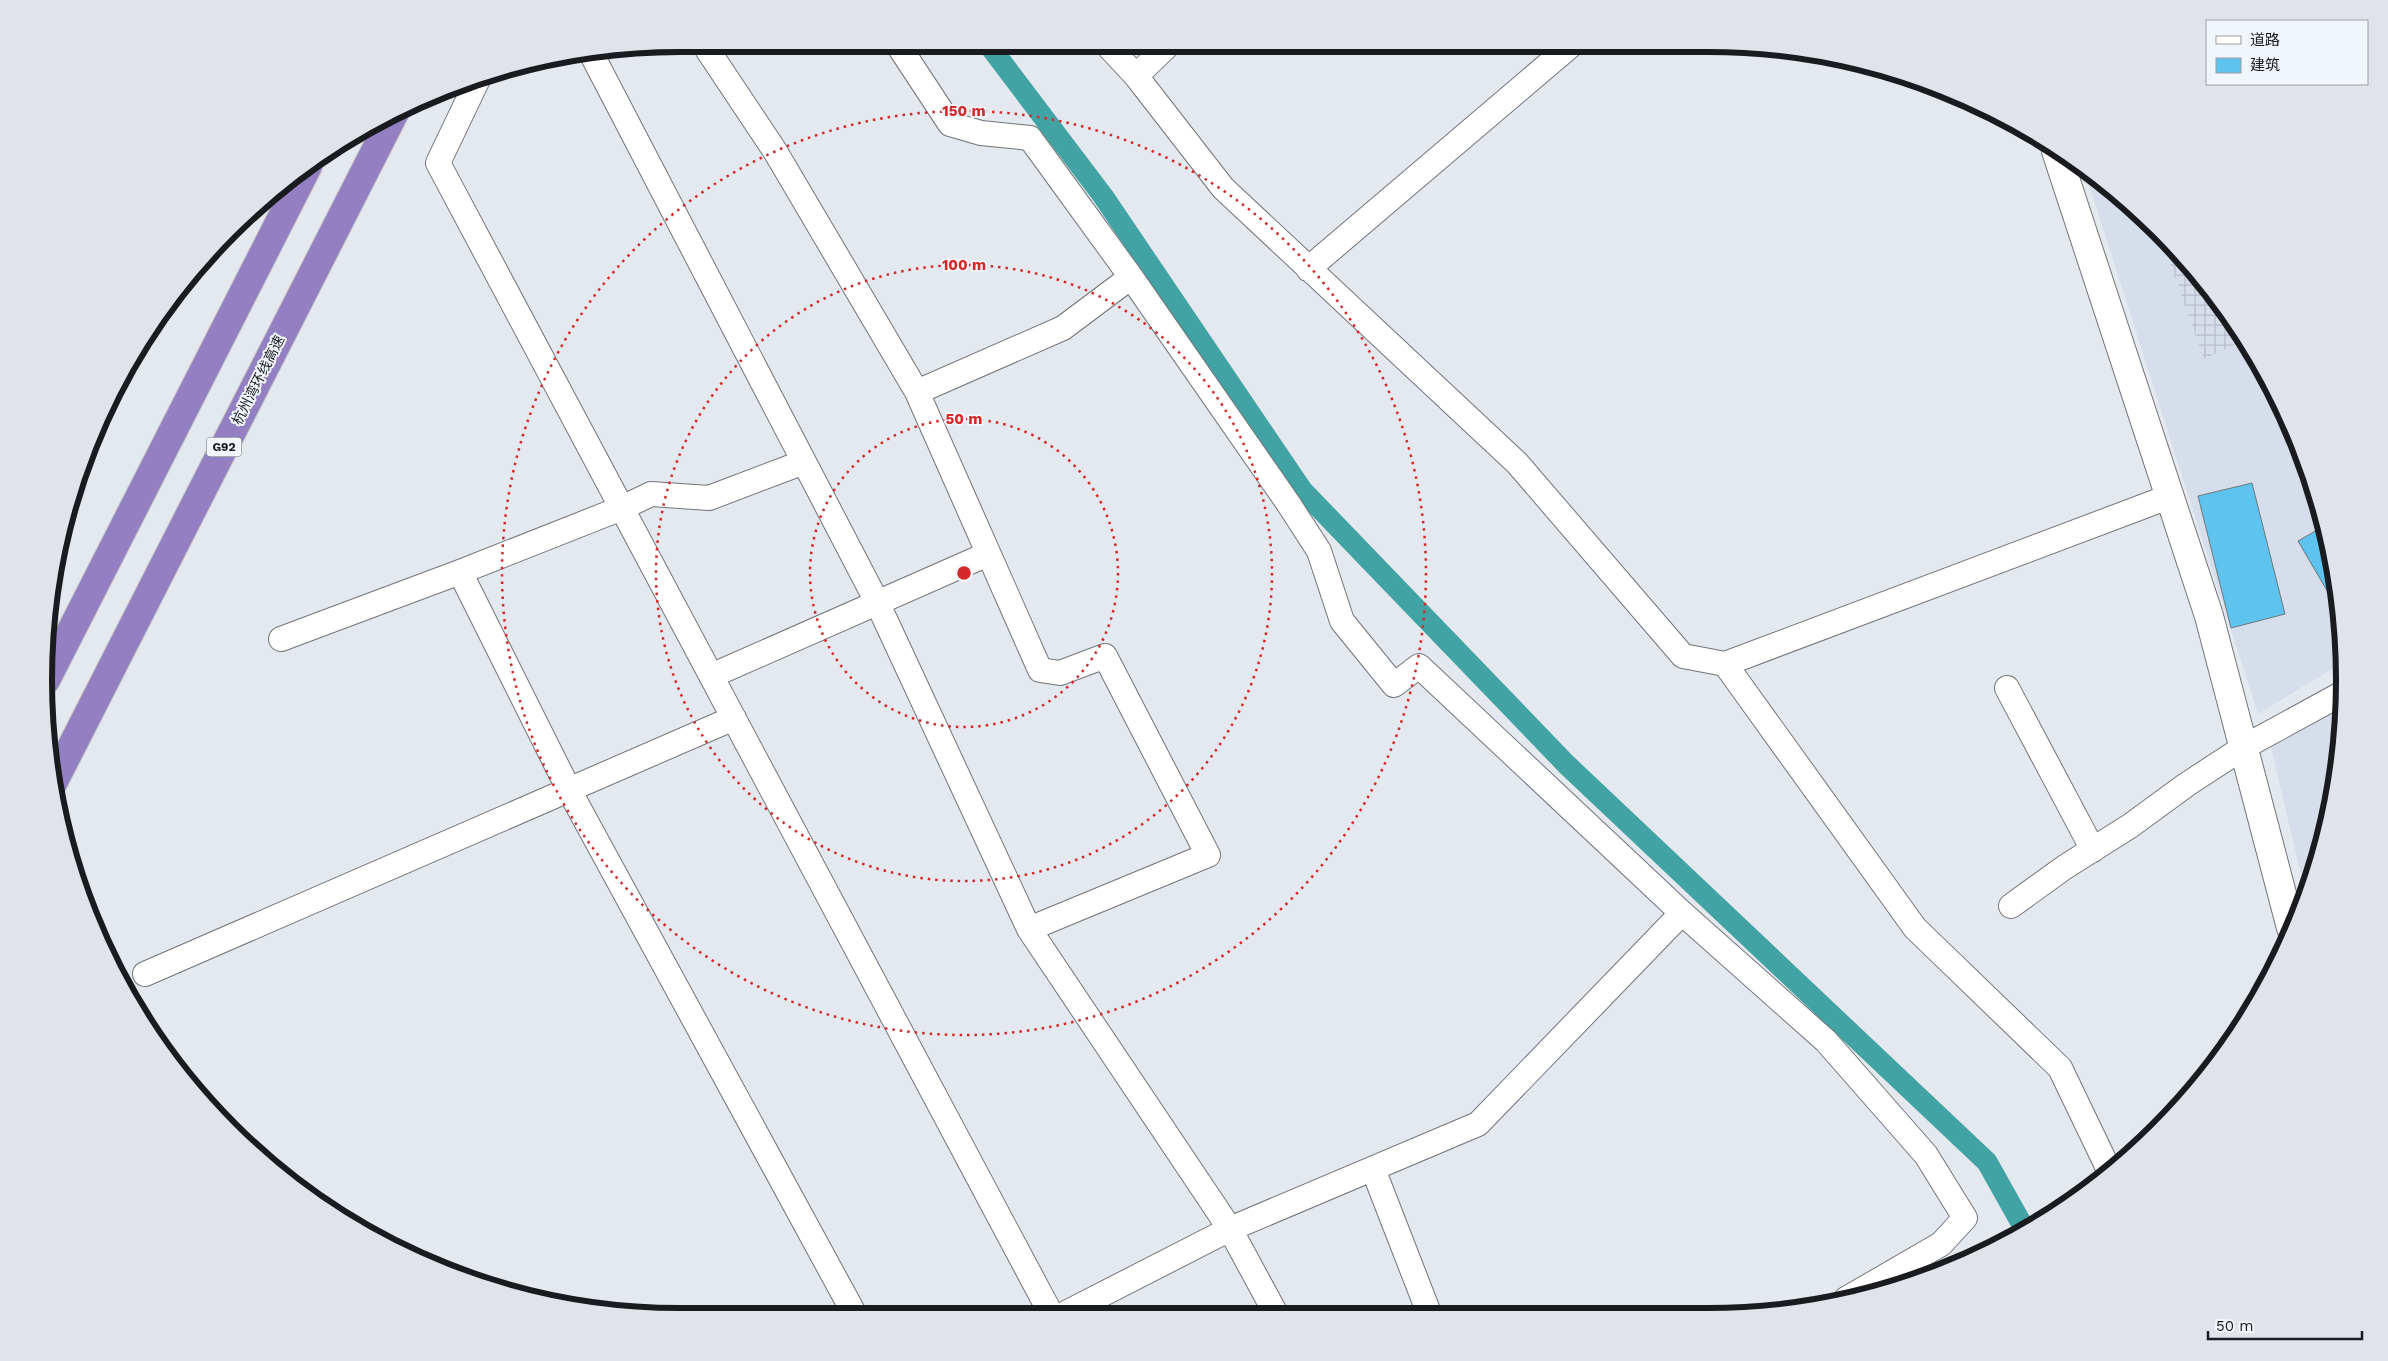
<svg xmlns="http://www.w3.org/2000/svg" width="2388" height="1361" font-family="'Work Sans','Noto Sans SC',sans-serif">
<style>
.built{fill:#d6ddeb}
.industrial{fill:url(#industrial-grid)}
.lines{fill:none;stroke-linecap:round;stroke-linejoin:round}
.canal{stroke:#41a3a3;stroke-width:21}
.building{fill:#5ec4ef;stroke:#70777b}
.street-casing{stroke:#71747a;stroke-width:26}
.secondary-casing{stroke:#71747a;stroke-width:30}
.highway-casing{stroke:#c3c4c4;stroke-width:30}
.street{stroke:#fff;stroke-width:24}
.secondary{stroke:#fff;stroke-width:28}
.highway{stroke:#9280c3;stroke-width:28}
.ring{fill:none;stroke:#d62828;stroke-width:2.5;stroke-dasharray:2.5 5}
.labels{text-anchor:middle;stroke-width:4;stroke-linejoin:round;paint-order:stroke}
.shield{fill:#f1f5fc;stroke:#5a5c61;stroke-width:1}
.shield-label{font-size:12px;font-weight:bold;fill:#1a1b1e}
.street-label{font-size:14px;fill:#1a1b1e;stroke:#f1f5fc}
.rim{fill:none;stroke:#1a1b1e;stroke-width:6}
.centre{fill:#d62828;stroke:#f1f5fc;stroke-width:2.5}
.ring-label{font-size:15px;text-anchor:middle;font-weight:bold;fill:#d62828;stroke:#f1f5fc;stroke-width:4;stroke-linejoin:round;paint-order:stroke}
</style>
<defs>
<pattern id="industrial-grid" width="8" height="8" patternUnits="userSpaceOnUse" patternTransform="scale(1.25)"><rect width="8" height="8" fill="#d6ddeb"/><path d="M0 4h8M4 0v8" fill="none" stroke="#b7bdc9"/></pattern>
</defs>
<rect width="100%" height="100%" fill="#e4e8ef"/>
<path class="built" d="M2085 172 2128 202 2161 238 2204 359 2242 341 2279 399 2323 516 2343 639 2342 663 2258 714Z
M2341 707 2339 764 2310 885 2306 896 2271 747Z"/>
<path class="industrial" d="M2161 238 2213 293 2242 341 2204 359Z"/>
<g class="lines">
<path class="canal" d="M991 48 1103 196 1302 490 1566 764 1987 1162 2024 1228"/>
</g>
<path class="building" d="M2252 483 2285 614 2231 628 2198 496Z
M2324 526 2337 606H2336L2298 541Z"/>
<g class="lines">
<g class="street-casing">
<path id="street" d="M1109 47 1136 76 1223 188 1517 463 1683 656 1725 664 2171 496
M900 48 950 124 981 133 1030 138 1131 277 1288 503 1319 551 1342 621 1394 685 1419 666 1682 913 1826 1041 1926 1155 1965 1218 1941 1244 1846 1299
M707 49 775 151 917 392 1040 670 1060 673 1105 656 1208 855 1029 929
M590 51 877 602 1029 929 1230 1229 1276 1314
M1136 76 1166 47
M479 77 438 163 1051 1314
M1308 269 1570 46
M917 392 1063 328 1131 277
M460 572 569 790 855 1315
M281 639 460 572 622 508 651 494 709 498 804 462
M1725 664 1915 928 2060 1068 2109 1170
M711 676 988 554
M2007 688 2093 850
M2011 906 2065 867 2130 826 2186 785 2244 747 2341 694
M145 974 734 718
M1373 1169 1429 1313
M1064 1314 1230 1229 1478 1124 1682 913"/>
</g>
<g class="secondary-casing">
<path id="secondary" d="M2056 151 2209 616 2291 928"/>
</g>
<g class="highway-casing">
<path id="highway" d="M46 680 308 166
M53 783 395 112"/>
</g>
<use href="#street" class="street"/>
<use href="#secondary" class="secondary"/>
<use href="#highway" class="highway"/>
</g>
<g class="ring">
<circle cx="964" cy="573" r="154"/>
<circle cx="964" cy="573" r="308"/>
<circle cx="964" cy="573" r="462"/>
</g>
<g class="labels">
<rect class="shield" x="206.5" y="437.5" width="35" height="19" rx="4"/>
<g class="shield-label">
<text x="224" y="451">G92</text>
</g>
<g class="street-label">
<text transform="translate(258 380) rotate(-63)" y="5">杭州湾环线高速</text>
</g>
</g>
<path d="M0 0H2388V1361H0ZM680 52H1708A628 628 0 0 1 2336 680V680A628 628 0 0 1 1708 1308H680A628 628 0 0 1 52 680V680A628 628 0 0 1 680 52Z" fill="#e0e4ea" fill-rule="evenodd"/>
<path class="rim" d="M680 52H1708A628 628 0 0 1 2336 680V680A628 628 0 0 1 1708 1308H680A628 628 0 0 1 52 680V680A628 628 0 0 1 680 52Z"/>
<circle cx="964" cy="573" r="8" class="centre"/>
<g class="ring-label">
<text x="964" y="116">150 m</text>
<text x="964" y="270">100 m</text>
<text x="964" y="424">50 m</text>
</g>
<rect x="2206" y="20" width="162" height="65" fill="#f1f5fc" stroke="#9b9ea3"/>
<rect x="2216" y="36" width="25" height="8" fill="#ffffff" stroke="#9b9ea3"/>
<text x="2250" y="45" font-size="15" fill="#1a1b1e">道路</text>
<rect x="2216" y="58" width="25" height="15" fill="#5ec4ef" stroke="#9b9ea3"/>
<text x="2250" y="70" font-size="15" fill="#1a1b1e">建筑</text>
<path d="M2208 1331v8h154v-8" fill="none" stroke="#1a1b1e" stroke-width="2.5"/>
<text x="2216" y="1331" font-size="15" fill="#1a1b1e" stroke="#f1f5fc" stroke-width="4" paint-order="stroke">50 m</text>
</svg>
